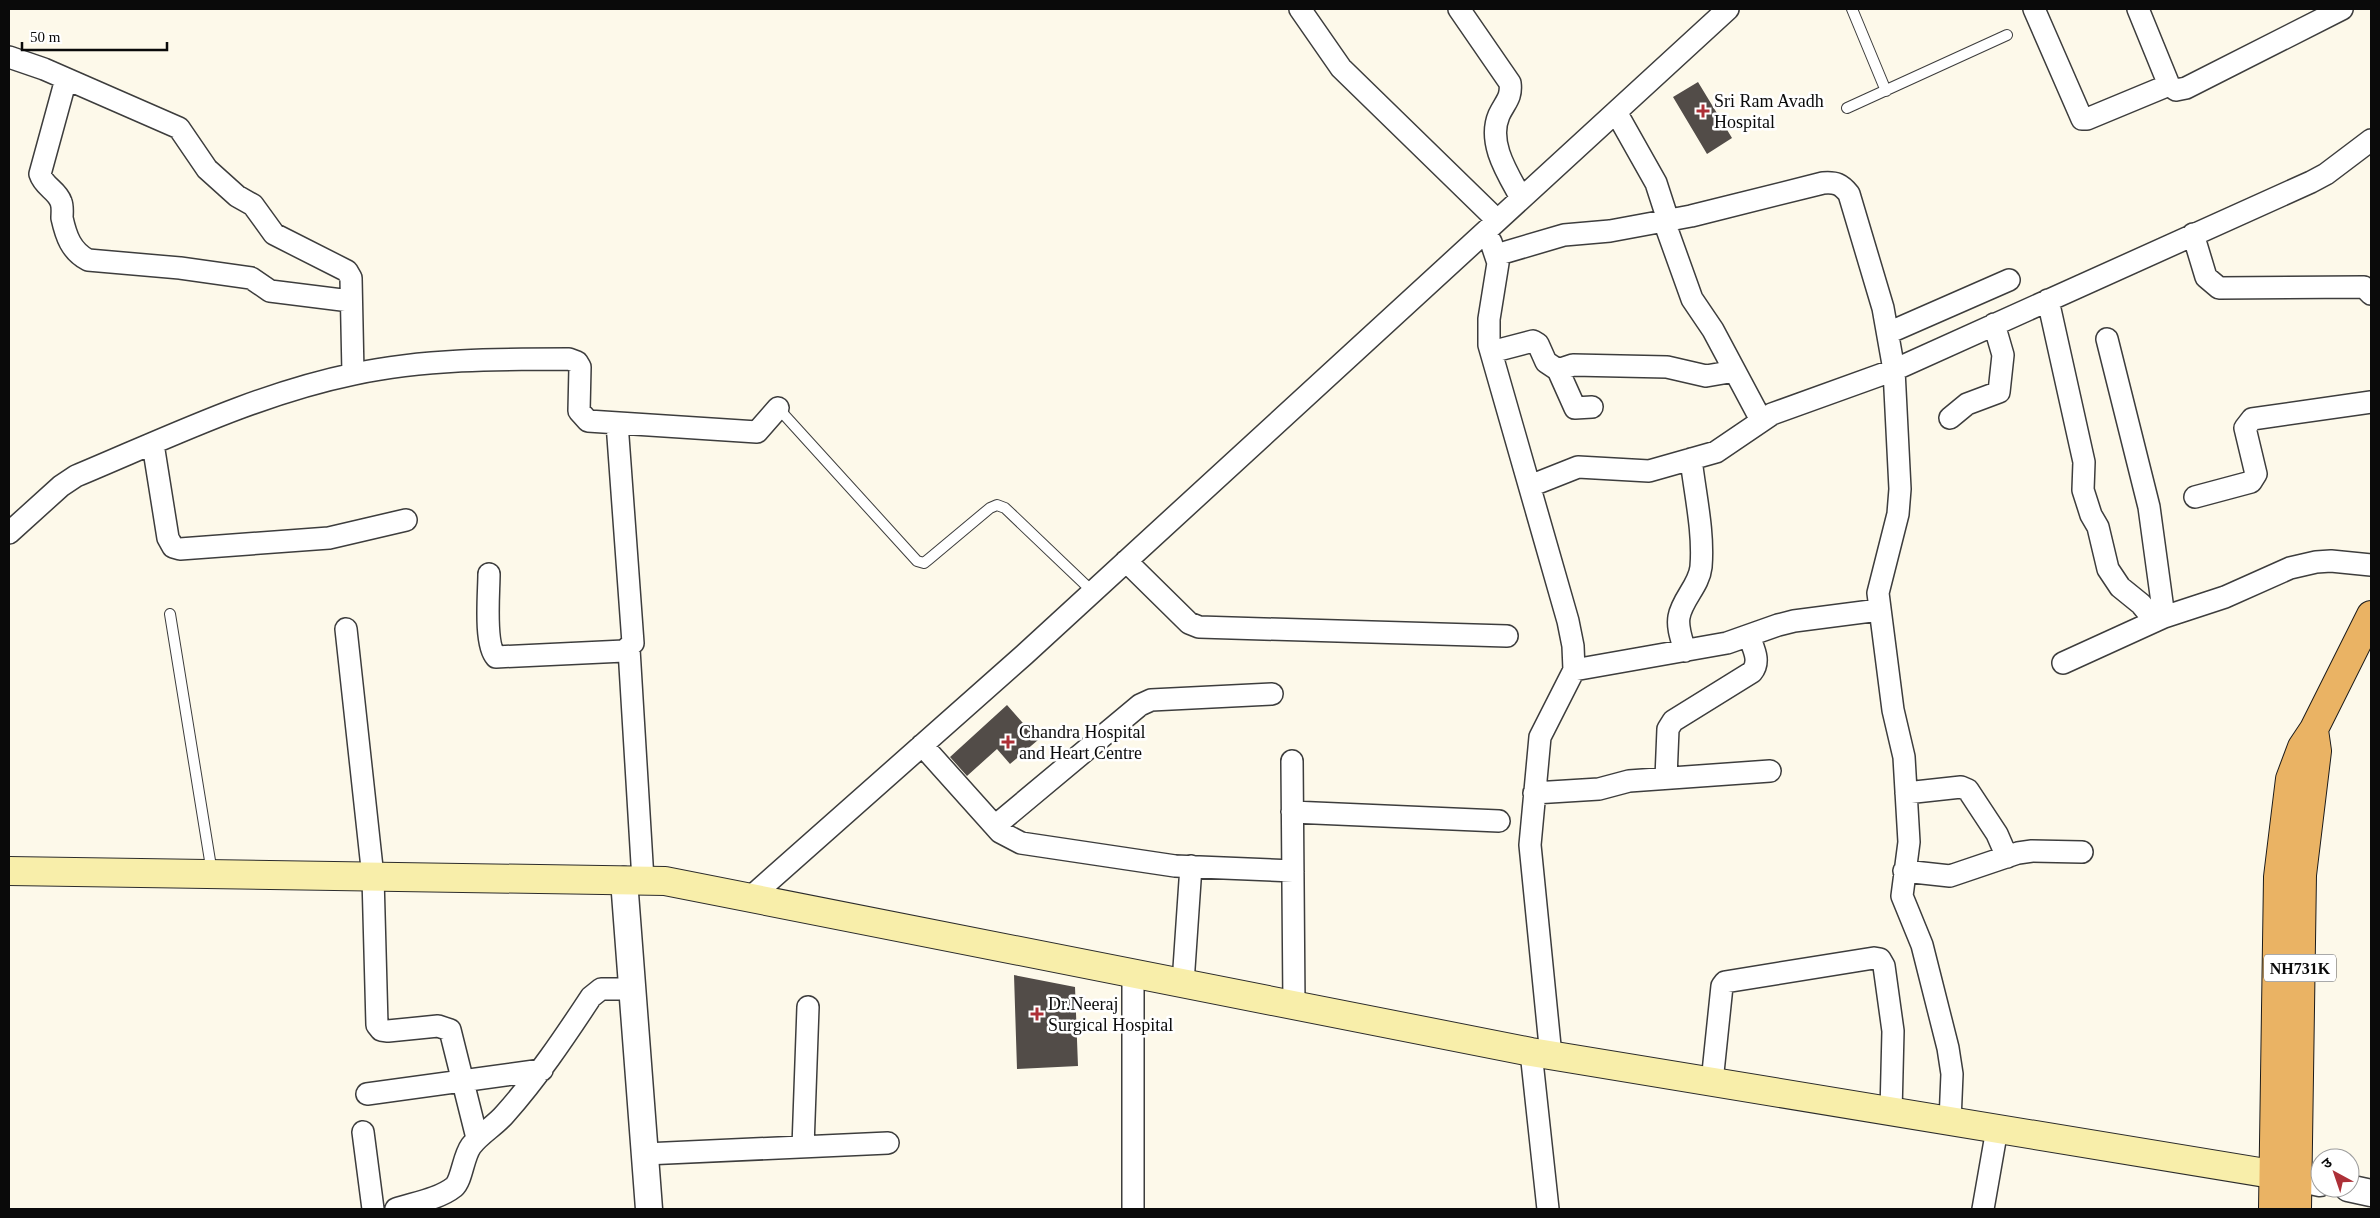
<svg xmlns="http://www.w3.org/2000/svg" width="2380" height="1218" font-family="'Times New Roman','Noto Sans Devanagari',serif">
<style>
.building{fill:#524c48}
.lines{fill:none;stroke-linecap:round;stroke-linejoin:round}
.service-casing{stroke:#3d3d3d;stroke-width:12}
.minor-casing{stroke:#3d3d3d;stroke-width:24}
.tertiary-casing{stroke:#3d3d3d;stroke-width:29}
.secondary-casing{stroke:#2c2c2c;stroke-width:30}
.trunk-casing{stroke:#1b1b1b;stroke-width:30}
.service{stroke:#fff;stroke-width:10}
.minor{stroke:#fff;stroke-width:21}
.tertiary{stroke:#fff;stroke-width:26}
.secondary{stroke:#f8eeaa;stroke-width:28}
.trunk{stroke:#eab364;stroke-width:28}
.poi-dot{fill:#ad3037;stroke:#fff;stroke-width:2}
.labels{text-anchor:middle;stroke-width:5;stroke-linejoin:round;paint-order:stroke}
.shield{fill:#fff;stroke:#545454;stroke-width:1}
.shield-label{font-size:16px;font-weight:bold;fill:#0a0a0a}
.poi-label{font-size:18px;fill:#0a0a0a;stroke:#fff;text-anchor:start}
</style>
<rect width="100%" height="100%" fill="#fdf9ea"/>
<path class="building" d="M1698 82 1732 138 1707 154 1673 97Z
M1007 705 1038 740 1010 764 997 749 967 776 950 757Z
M1014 975 1075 987 1078 1066 1017 1069Z"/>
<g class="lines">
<g class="service-casing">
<path id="service" d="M1852 9 1886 91
M1847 108 2007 35
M778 408 917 561 924 563 929 559 990 508 997 505 1005 508 1093 592
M170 614 212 873"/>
</g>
<g class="minor-casing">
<path id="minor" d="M1300 9 1341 68 1497 220
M1459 9 1510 83C1512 98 1505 102 1499 115 1487 143 1508 174 1521 198
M2034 9 2082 119H2087L2169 85
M2138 9 2169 85 2176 90 2186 88 2342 9
M9 57 44 69 179 128 207 169 237 196 253 205 274 234 347 271 351 278 353 374
M66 79 40 174C44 187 57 190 61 202 63 207 62 213 62 218 66 236 71 251 88 260L180 268 251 278 270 291 350 301
M1616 112 1656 183 1668 220
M1664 221 1692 299 1713 330 1761 420
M2193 234 2206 277 2219 288 2364 287 2371 294
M1491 242 1498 263 1489 319V345L1568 621 1573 646 1574 670 1540 737 1530 845 1551 1056
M1496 255 1564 235 1610 231 1691 216 1823 183C1836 182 1841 184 1849 194L1883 308 1894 370 1900 489 1898 514 1878 593 1893 710 1904 757 1909 842 1902 896 1922 945 1948 1048 1952 1074 1950 1121
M2048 300 2084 462 2083 490 2091 515 2098 527 2108 569 2120 587 2141 604 2155 621
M1888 333 2009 280
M2107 339 2149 507 2164 617
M1491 352 1533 341 1538 344 1546 362 1558 370 1575 408 1592 407
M1558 370 1573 365 1667 367 1706 376 1735 371
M1950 418 1967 404 1999 392 2003 355 1994 324
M153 444 168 538 173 547 180 549 329 538 406 520
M1530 486 1578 467 1649 471 1716 452 1772 414 1894 370 2311 182 2326 174 2371 140
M2195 497 2251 482 2256 474 2245 428 2252 419 2371 402
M9 533 61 486 76 476C167 438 257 394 354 374 424 359 498 359 569 359L577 362 580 367 579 411 588 421 757 432 778 408
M1126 561 1189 623 1199 627 1507 636
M489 574C489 593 484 644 496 657L624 651 633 643 617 423
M346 629 373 877 377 1025 381 1030 388 1031 438 1026 450 1030 477 1138
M629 649 643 880
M1685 651C1682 640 1677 628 1679 617 1682 599 1699 586 1701 567 1704 532 1695 494 1691 459
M2063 663 2164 617 2225 597 2290 568 2316 562 2331 561 2371 565
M1574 670 1727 643 1778 625 1794 621 1879 610
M922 745 1000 832 1021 843 1175 866 1293 871
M1292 761 1294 1005
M1666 778 1668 729 1673 721 1752 672C1761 661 1753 648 1749 636
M1534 793 1599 789 1629 781 1770 771
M1906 793 1961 787 1968 790 1997 834 2007 857
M1292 812 1499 821
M995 826 1140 705 1151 700 1272 694
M1904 871 1950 876 2018 853 2032 851 2082 852
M752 896 1024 655 1728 9
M1133 973V1209
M1183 983 1191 866
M1531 1052 1548 1209
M1712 1082 1722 986 1725 982 1874 958 1880 959 1884 966 1893 1031 1891 1112
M367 1094 542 1070
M363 1132 373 1209
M803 1147 808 1007
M645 1154 888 1143
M396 1209C414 1203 439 1199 454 1187 462 1180 463 1157 471 1146 481 1133 495 1126 505 1114 537 1078 564 1038 591 997L601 989H632
M1983 1209 1997 1129"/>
</g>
<g class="tertiary-casing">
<path id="tertiary" d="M624 880 649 1209
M2297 1178 2320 1183
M2348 1188 2371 1193"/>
</g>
<g class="secondary-casing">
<path id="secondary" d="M9 871 665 881 1531 1052 2296 1178"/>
</g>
<g class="trunk-casing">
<path id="trunk" d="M2273 1209 2278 877 2290 779 2302 747 2314 729 2371 615
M2297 1209 2302 875 2317 751 2314 730"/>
</g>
<use href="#service" class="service"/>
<use href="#minor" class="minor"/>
<use href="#tertiary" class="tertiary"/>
<use href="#secondary" class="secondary"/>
<use href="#trunk" class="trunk"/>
</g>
<g class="poi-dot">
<path d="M1700.5 103.5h5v5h5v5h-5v5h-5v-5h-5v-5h5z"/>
<path d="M1005.5 734.5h5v5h5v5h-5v5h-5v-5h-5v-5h5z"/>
<path d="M1034.5 1006.5h5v5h5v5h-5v5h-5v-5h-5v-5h5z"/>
</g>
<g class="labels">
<rect class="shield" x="2264" y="954.5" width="72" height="27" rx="4"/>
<g class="shield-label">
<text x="2300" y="974">NH731K</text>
</g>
<g class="poi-label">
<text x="1714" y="107">Sri Ram Avadh<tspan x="1714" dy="21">Hospital</tspan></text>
<text x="1019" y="738">Chandra Hospital<tspan x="1019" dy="21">and Heart Centre</tspan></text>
<text x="1048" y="1010">Dr.Neeraj<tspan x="1048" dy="21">Surgical Hospital</tspan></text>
</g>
</g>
<rect width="2380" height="1218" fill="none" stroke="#0a0a0a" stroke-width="20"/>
<g transform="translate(2335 1173) rotate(320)"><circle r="24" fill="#ffffff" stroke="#9d9d9d"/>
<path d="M0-4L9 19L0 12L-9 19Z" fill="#ad3037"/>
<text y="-8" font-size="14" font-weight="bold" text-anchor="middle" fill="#0a0a0a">उ</text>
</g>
<path d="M22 42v8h145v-8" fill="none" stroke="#0a0a0a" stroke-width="2.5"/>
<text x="30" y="42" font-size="15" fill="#0a0a0a" stroke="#ffffff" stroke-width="4" paint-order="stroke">50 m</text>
</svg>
